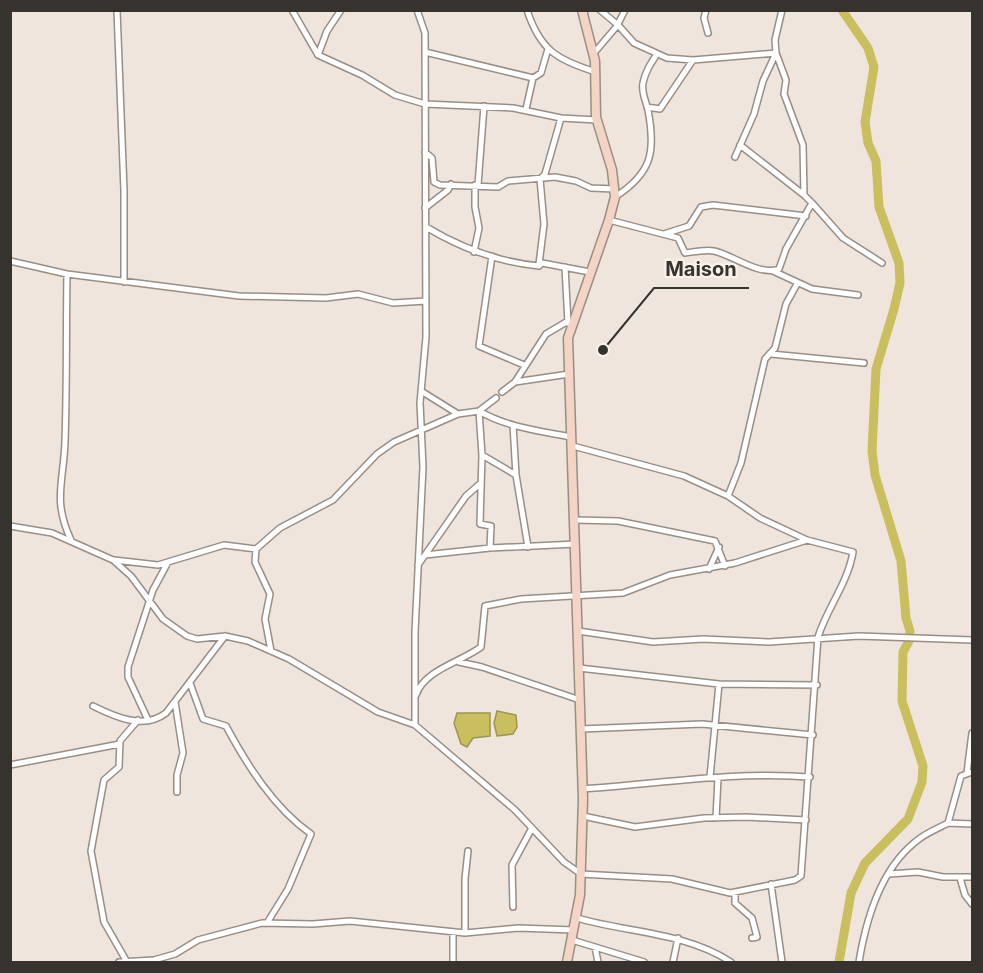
<svg xmlns="http://www.w3.org/2000/svg" width="983" height="973" font-family="Inter,sans-serif">
<style>
.water{fill:#c9bf5f;stroke:#9d9551;stroke-width:1.5}
.lines{fill:none;stroke-linecap:round;stroke-linejoin:round}
.river{stroke:#c9bf5f;stroke-width:9}
.street-casing{stroke:#988e86;stroke-width:8}
.secondary-casing{stroke:#988e86;stroke-width:11}
.street{stroke:#fff;stroke-width:5}
.secondary{stroke:#f4d4c4;stroke-width:8}
.leader{fill:none;stroke:#36332f;stroke-width:2}
.callout-dot{fill:#36332f;stroke:#fcf2e9;stroke-width:2}
.callout-label{font-size:20px;text-anchor:middle;font-weight:bold;fill:#36332f;stroke:#fcf2e9;stroke-width:4.5;stroke-linejoin:round;paint-order:stroke}
</style>
<rect width="100%" height="100%" fill="#efe5dc"/>
<path class="water" d="M497 711 516 715 517 727 513 734 497 736 494 723Z
M457 713H490V736L473 738 467 747 461 744 454 723Z"/>
<g class="lines">
<path class="river" d="M839 962 851 893 865 863 908 819 922 782 923 766 902 701 903 652 909 641 910 631 906 618 901 561 875 475 872 451 876 369 894 309 900 283 899 263 879 207 876 161 868 143 865 122 874 67 868 48 842 10"/>
<g class="street-casing">
<path id="street" d="M117 10 124 191V282
M292 10 318 55 362 75 395 95 425 104 513 108 561 118 597 120
M417 10 425 33 426 337 420 403 423 467 415 632V725L515 810 564 862 581 874 672 879 730 893 795 880 801 876 818 637C827 608 848 583 853 552L807 540 760 518 728 496 684 476 573 446
M527 10C540 50 557 60 596 72
M600 10 618 25 634 43 667 58 693 60 776 53 763 81 754 114 735 157
M706 10 704 18 708 33
M425 52 533 78
M594 53 617 26 625 10
M318 55 327 31 341 10
M647 107 660 109 693 60
M526 109 533 78 541 73 548 49
M740 145 804 195
M425 152 432 158 434 182 440 185 498 187 508 181 555 177 576 181 591 188 615 189
M478 185 484 106
M615 197C652 173 656 152 648 110 646 101 641 92 643 83 645 72 651 63 657 54
M812 203 843 238 882 263
M425 208 448 190 451 184
M609 220 678 238 685 253C693 252 706 249 714 251 733 255 758 276 779 269L786 249 812 203 804 195 803 145 784 94 786 80 776 53 775 40 782 10
M426 227C461 248 497 262 539 266L542 263 590 272
M664 234 689 226 701 207 713 205 806 216
M474 252 479 228 475 207V185
M492 256 479 346 524 365
M10 261 67 274 239 296 326 298 358 294 393 303 426 301
M539 264 544 224 540 179 545 174 561 118
M565 267 568 323
M773 271 812 289 858 295
M67 274C66 329 67 385 65 441 64 481 52 500 71 540
M771 354 864 363
M515 382 546 334 568 321
M421 391 458 414
M502 392 515 382 569 374
M479 411 482 455 480 524 491 526 490 548
M479 411C506 427 540 431 571 437
M513 425 516 475 528 547
M482 455 516 475
M728 496 741 463 765 359 775 348 786 304 797 284
M575 520 618 521 715 541 725 566
M10 526 52 533 113 560 131 576 163 619 187 636 197 639 225 636 248 641 289 659 378 712 415 725
M425 555 490 548 576 544
M114 560 158 565 224 545 256 549
M418 565 466 496 481 483
M709 569 719 547
M578 631 653 642 703 639 769 642 859 636 972 640
M271 651 265 619 270 594 255 562 256 549 280 528 333 500 377 454 394 442 458 414 479 411 496 398
M459 662 482 667 580 700
M579 668 719 684 817 685
M190 683 203 719 226 726C247 765 274 808 311 834L288 889 267 923
M416 695C424 670 461 662 481 647L485 606 521 599 623 593 670 575 735 563 807 540
M175 702 183 753 177 775V792
M93 706C115 717 144 730 166 713L225 636
M148 720 128 677V667L153 590 167 564
M581 729 702 724 813 735
M10 765 120 744
M967 773 972 733
M710 777 719 684
M582 789C659 784 734 771 810 777
M583 816 635 827 704 818 746 817 806 820
M716 818 718 778
M948 823 972 824
M889 874 918 872 943 877H972
M960 878 965 895 972 904
M771 884 782 962
M735 892V903L752 918 757 937 752 938
M513 907 512 865 532 828
M577 918C629 933 684 932 731 962
M465 933V879L468 851
M572 940 644 962
M595 947 598 962
M119 962 154 960 175 954 198 940 262 923 313 924 350 921 465 933 518 928 574 930
M127 962 104 922 91 851 104 780 119 767 120 741 138 720
M453 962V933
M673 962 678 938
M859 962C866 919 882 866 919 839 928 832 939 828 948 823L961 776 972 772"/>
</g>
<g class="secondary-casing">
<path id="secondary" d="M567 962 580 895 583 799 568 338 609 220 615 197 612 170 596 117 595 61 582 10"/>
</g>
<use href="#street" class="street"/>
<use href="#secondary" class="secondary"/>
</g>
<path class="leader" d="M603 350L654 288H749"/>
<circle class="callout-dot" cx="603" cy="350" r="6"/>
<g class="callout-label">
<text x="701" y="276">Maison</text>
</g>
<rect width="983" height="973" fill="none" stroke="#36332f" stroke-width="24"/>
</svg>
